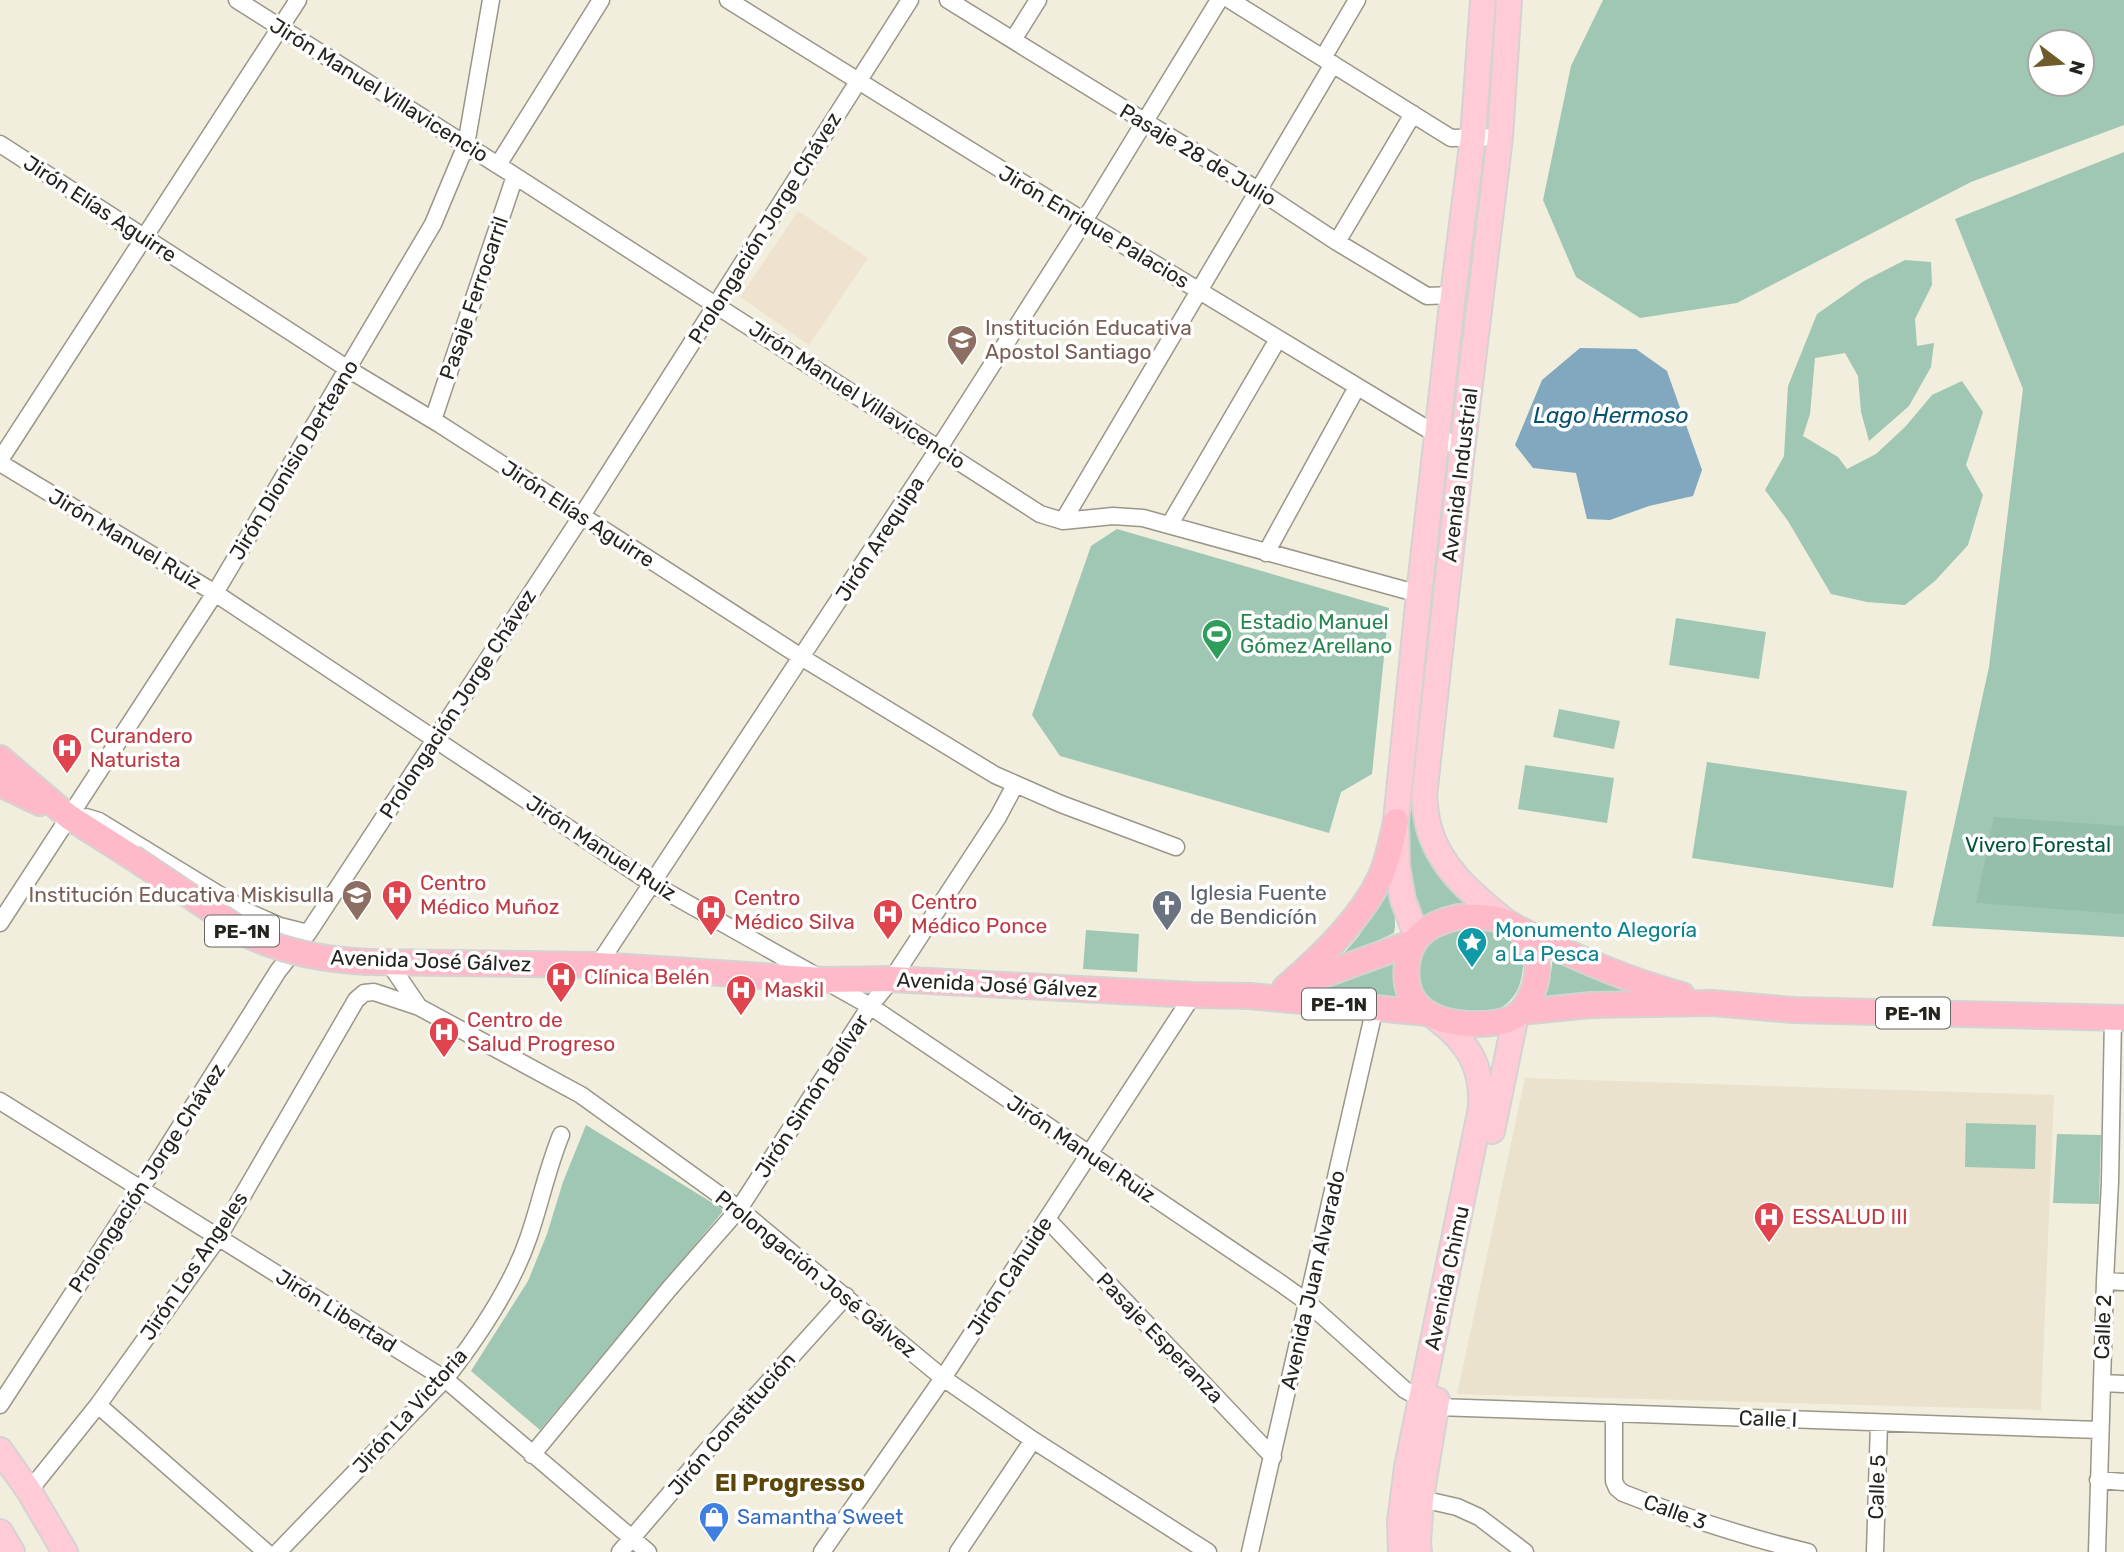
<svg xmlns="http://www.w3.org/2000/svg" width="2124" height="1552" font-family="Rubik,sans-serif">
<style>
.built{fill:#eae2cc}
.education{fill:#efe2ce}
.green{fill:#9fc7b3;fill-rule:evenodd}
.forest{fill:#96bfab}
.water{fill:#81a8be}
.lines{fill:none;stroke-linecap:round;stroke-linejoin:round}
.minor-casing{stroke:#9a9688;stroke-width:19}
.primary-casing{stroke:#d4d3d2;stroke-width:28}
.trunk-casing{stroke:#d4d3d2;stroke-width:28}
.minor{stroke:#fff;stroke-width:16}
.primary{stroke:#fecbd6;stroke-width:24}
.trunk{stroke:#febac8;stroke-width:24}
.trunk-bridge-casing{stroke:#d4d3d2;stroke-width:28;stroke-linecap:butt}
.trunk-bridge{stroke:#febac8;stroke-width:24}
.labels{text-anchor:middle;stroke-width:7;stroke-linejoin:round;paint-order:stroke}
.shield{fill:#fff;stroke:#676662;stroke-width:2}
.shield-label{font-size:19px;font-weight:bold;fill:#26241f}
.street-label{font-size:21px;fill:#26241f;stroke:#fff}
.education-label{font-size:21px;fill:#785e54;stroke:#fff;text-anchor:start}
.leisure-label{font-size:21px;fill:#27864d;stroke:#fff;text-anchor:start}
.health-label{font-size:21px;fill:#be3a42;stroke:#fff;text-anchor:start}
.park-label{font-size:21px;fill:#025339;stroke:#fff}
.worship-label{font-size:21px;fill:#5b616d;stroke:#fff;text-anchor:start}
.culture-label{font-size:21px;fill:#0d838f;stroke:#fff;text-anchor:start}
.shop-label{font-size:21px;fill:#366cbe;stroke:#fff;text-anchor:start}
.water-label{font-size:23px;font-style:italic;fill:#05516f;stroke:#fff}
.quarter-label{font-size:24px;font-weight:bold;fill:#5c4708;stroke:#fff}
</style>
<rect width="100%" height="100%" fill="#f2eede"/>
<path class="built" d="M1525 1078 2054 1095 2041 1410 1457 1394Z"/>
<path class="education" d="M798 211 868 258 809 345 740 297Z"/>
<path class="green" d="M1603 0H2124V125L1971 182 1737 303 1640 318 1576 277 1543 200 1571 66ZM2040 42H2082V84H2040Z
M2124 152V937L1932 926 1989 667 2023 389 1955 219Z
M1905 260 1931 262 1932 285 1915 319 1917 346 1934 343 1931 367 1909 406 1869 441 1861 412 1858 376 1845 353 1815 358 1810 414 1803 436 1838 457 1847 469 1876 454 1905 427 1932 395 1962 381 1983 412 1966 465 1983 495 1968 545 1935 581 1905 605 1867 602 1831 594 1788 521 1765 490 1784 456 1788 386 1817 314 1864 281Z
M1444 457 1452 458 1414 799 1416 828 1426 854 1464 904 1442 907 1417 922 1403 872Z
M1117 529 1389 608 1372 774 1341 792 1329 833 1060 756 1032 715 1091 546Z
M1676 618 1766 632 1759 679 1669 665Z
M1559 709 1620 721 1614 749 1553 737Z
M1707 762 1907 791 1893 888 1692 858Z
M1525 765 1614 778 1607 823 1518 809Z
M1391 886 1394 887 1395 927 1394 933 1347 955H1345L1344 953 1358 937Z
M1460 926C1488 929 1523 927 1523 966 1522 977 1520 988 1513 997 1500 1014 1481 1015 1460 1011 1454 1010 1445 1010 1439 1007 1419 1000 1415 975 1421 957 1423 951 1424 942 1430 938 1437 932 1451 930 1460 926Z
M1086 930 1139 934 1137 972 1083 969Z
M1553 957 1661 997 1542 1002 1550 981Z
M1396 960 1399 997 1317 991 1316 987Z
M1966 1123 2036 1125 2035 1169 1965 1167Z
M586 1125 724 1210 674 1270 668 1280 666 1279 540 1430 471 1371 528 1281 547 1234 563 1182Z
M2057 1134 2101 1135 2099 1204 2053 1203Z"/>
<path class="forest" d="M1994 817 2124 826V914L1976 903Z"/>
<path class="water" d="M1580 348 1636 349 1667 371 1702 470 1693 496 1649 506 1610 520 1587 519 1576 473 1533 468 1515 445 1542 380Z"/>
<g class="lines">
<g class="minor-casing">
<path id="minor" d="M237 0 515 176 1040 514 1063 521 1113 516 1143 518 1419 594
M728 0 1084 221 1462 450
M948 0 1144 121 1258 190 1337 242 1427 296 1453 295
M1230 0 1451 138 1500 137
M1013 40 1038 0
M1323 58 1357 0
M0 144 348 369 441 425 801 657 995 775 1061 804 1176 847
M498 165 601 0
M1337 242 1413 114
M433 420 515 176
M0 460 298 0
M0 463 215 593 651 883 870 1006 1279 1282 1307 1302 1405 1390 1436 1407 2100 1430
M1063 521 1333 64
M1170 524 1278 339
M1266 553 1357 387
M80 819 86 817 99 821 246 911 280 926 308 933
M0 923 215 593 433 224 466 145 491 0
M389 963 419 1007
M598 965 939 448 1084 221 1219 0
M0 1101 445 1379 648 1552
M1047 1219 1273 1457
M2105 1281 2124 1282
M2102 1383 2124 1384
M0 1405 141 1189 278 971 308 933 581 517 910 0
M98 1405 266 1552
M1614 1413V1481L1617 1488 1623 1493C1684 1517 1745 1537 1808 1552
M532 1455 669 1289 739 1209 870 1006 892 979 998 817 1015 785
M2098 1480 2124 1482
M29 1491 98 1405 218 1238 356 1000 364 993 374 992 419 1007 581 1095 739 1209 943 1378 1033 1440 1208 1552
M1413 1497 1457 1507 1479 1517 1525 1552
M278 1552 445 1379C476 1340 512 1286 528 1239 540 1205 547 1169 561 1135
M620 1552 709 1448 846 1296
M822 1552 943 1378 1193 995
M958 1552 1033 1440
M1250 1552 1375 1007
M1875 1552 1879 1423
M2097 1552 2105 1281 2110 1182 2113 1017"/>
</g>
<g class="primary-casing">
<path id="primary" d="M1505 921C1473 895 1438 867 1428 824 1426 816 1425 806 1424 797L1462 450 1500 137 1509 0
M1417 937 1403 900 1397 866 1396 821 1419 594 1453 295 1473 137 1483 0
M1492 1131 1516 1015
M0 1450 29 1491 65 1552
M0 1532 12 1552
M1401 1552 1400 1522 1407 1467 1481 1108C1483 1067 1469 1043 1437 1019
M1419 1552 1418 1543 1421 1498 1437 1400"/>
</g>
<g class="trunk-casing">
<path id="trunk" d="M0 758 69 817 132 857
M0 784 40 803
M1458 917C1488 916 1516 916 1532 947 1538 959 1539 974 1534 988 1530 998 1526 1008 1517 1015 1506 1023 1489 1024 1476 1024 1434 1024 1398 1007 1408 958 1414 932 1433 923 1458 917Z
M1521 930C1573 957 1625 980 1682 995
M368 962 598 965 823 980 892 979 1193 995 1250 996 1427 1013
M1298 984 1414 942
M1285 988C1319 959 1361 919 1380 878 1388 860 1392 840 1396 821
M1521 1012 1591 1005 1713 1003 1793 1010 2124 1018"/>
</g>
<use href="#minor" class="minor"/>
<use href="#primary" class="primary"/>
<use href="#trunk" class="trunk"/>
<g class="trunk-bridge-casing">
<path id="trunk-bridge" d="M132 857 248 935C286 953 326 960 368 962"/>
</g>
<use href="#trunk-bridge" class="trunk-bridge"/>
</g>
<defs>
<g id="school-pin" transform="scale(1.575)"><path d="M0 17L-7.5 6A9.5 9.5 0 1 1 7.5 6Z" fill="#8d6e63" stroke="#fff"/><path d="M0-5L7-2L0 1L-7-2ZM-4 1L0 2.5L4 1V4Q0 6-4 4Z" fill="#fff"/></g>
<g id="stadium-pin" transform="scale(1.575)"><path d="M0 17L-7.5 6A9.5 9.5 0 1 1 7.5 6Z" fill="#2e9e5b" stroke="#fff"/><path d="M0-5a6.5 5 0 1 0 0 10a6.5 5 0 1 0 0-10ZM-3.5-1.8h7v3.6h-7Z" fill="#fff"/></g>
<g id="hospital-pin" transform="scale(1.575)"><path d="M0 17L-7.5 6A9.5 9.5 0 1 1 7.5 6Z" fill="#e0444e" stroke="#fff"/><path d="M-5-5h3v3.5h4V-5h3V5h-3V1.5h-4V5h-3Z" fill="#fff"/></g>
<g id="church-pin" transform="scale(1.575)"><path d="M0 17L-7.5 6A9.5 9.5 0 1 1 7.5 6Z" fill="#6b7280" stroke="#fff"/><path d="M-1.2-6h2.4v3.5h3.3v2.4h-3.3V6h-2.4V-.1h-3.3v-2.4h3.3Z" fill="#fff"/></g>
<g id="sight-pin" transform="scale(1.575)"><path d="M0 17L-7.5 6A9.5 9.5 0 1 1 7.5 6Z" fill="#0f9aa8" stroke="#fff"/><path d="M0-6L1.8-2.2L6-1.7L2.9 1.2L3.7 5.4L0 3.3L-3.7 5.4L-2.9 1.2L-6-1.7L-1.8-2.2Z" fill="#fff"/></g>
<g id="shop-pin" transform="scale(1.575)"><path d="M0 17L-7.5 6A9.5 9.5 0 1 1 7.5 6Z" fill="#3f7fe0" stroke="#fff"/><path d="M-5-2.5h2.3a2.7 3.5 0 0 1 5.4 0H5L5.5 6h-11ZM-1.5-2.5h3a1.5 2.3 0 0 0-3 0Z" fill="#fff"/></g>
</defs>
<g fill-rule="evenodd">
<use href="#school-pin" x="962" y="340"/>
<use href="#stadium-pin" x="1217" y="634"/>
<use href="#hospital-pin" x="67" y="748"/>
<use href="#school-pin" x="357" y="895"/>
<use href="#hospital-pin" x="397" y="895"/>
<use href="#church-pin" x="1167" y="905"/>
<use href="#hospital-pin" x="711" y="910"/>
<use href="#hospital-pin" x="888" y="914"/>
<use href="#sight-pin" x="1472" y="942"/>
<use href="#hospital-pin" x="561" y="977"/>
<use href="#hospital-pin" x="741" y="990"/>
<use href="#hospital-pin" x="444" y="1032"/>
<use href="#hospital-pin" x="1769" y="1217"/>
<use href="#shop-pin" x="714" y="1517"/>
</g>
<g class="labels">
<g class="shield">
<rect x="205" y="915.5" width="74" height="31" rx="5"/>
<rect x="1302" y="988.5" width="74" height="31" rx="5"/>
<rect x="1876" y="997.5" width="74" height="31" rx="5"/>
</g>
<g class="shield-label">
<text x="242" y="938">PE-1N</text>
<text x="1339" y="1011">PE-1N</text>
<text x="1913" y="1020">PE-1N</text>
</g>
<g class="street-label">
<text transform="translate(379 90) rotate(32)" y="7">Jirón Manuel Villavicencio</text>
<text transform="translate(1198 155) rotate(31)" y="7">Pasaje 28 de Julio</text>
<text transform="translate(100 209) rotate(33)" y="7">Jirón Elías Aguirre</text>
<text transform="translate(1094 227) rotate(31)" y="7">Jirón Enrique Palacios</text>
<text transform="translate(765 228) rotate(-58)" y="7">Prolongación Jorge Chávez</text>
<text transform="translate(474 298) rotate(-71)" y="7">Pasaje Ferrocarril</text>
<text transform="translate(857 395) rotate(33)" y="7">Jirón Manuel Villavicencio</text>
<text transform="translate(294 460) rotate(-59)" y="7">Jirón Dionisio Derteano</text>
<text transform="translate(1460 475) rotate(-83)" y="7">Avenida Industrial</text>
<text transform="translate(578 514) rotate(33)" y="7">Jirón Elías Aguirre</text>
<text transform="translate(125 539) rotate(31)" y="7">Jirón Manuel Ruiz</text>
<text transform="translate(880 539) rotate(-57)" y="7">Jirón Arequipa</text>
<text transform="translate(458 704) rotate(-57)" y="7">Prolongación Jorge Chávez</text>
<text transform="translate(601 848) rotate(33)" y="7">Jirón Manuel Ruiz</text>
<text transform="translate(431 961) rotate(2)" y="7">Avenida José Gálvez</text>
<text transform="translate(997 985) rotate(3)" y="7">Avenida José Gálvez</text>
<text transform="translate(812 1096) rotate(-57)" y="7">Jirón Simón Bolívar</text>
<text transform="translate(1081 1149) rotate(34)" y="7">Jirón Manuel Ruiz</text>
<text transform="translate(147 1178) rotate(-57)" y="7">Prolongación Jorge Chávez</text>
<text transform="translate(194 1266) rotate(-56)" y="7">Jirón Los Angeles</text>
<text transform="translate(816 1274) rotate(39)" y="7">Prolongación José Gálvez</text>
<text transform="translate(1010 1276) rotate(-57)" y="7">Jirón Cahuide</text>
<text transform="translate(1447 1278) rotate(-78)" y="7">Avenida Chimu</text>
<text transform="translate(1313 1280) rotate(-77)" y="7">Avenida Juan Alvarado</text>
<text transform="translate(336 1311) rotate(32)" y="7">Jirón Libertad</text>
<text transform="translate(2103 1327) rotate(-88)" y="7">Calle 2</text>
<text transform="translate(1160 1338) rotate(46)" y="7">Pasaje Esperanza</text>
<text transform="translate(410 1411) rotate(-48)" y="7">Jirón La Victoria</text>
<text transform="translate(1768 1419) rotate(2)" y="7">Calle I</text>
<text transform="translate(732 1424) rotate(-49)" y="7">Jirón Constitución</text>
<text transform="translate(1877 1487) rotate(-88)" y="7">Calle 5</text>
<text transform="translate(1675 1512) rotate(20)" y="7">Calle 3</text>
</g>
<g class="education-label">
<text x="985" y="335">Institución Educativa<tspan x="985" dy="24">Apostol Santiago</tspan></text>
<text x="334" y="902" text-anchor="end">Institución Educativa Miskisulla</text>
</g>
<g class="leisure-label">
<text x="1240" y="629">Estadio Manuel<tspan x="1240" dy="24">Gómez Arellano</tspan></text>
</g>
<g class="health-label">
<text x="90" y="743">Curandero<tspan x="90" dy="24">Naturista</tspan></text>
<text x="420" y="890">Centro<tspan x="420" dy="24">Médico Muñoz</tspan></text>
<text x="734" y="905">Centro<tspan x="734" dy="24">Médico Silva</tspan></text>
<text x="911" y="909">Centro<tspan x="911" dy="24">Médico Ponce</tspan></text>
<text x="584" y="984">Clínica Belén</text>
<text x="764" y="997">Maskil</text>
<text x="467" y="1027">Centro de<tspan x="467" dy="24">Salud Progreso</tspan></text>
<text x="1792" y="1224">ESSALUD III</text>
</g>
<g class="park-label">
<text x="2038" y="852">Vivero Forestal</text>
</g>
<g class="worship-label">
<text x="1190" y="900">Iglesia Fuente<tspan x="1190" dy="24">de Bendicíón</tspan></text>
</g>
<g class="culture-label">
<text x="1495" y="937">Monumento Alegoría<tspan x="1495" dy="24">a La Pesca</tspan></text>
</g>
<g class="shop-label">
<text x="737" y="1524">Samantha Sweet</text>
</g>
<g class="water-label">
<text x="1611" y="423">Lago Hermoso</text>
</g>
<g class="quarter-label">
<text x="790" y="1491">El Progresso</text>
</g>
</g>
<g transform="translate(2061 63) rotate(106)"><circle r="33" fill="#ffffff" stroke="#a8a7a5" stroke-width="2"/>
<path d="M0-5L12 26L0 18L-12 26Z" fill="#6e5b29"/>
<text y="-10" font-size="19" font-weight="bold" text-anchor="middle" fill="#26241f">N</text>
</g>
</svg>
